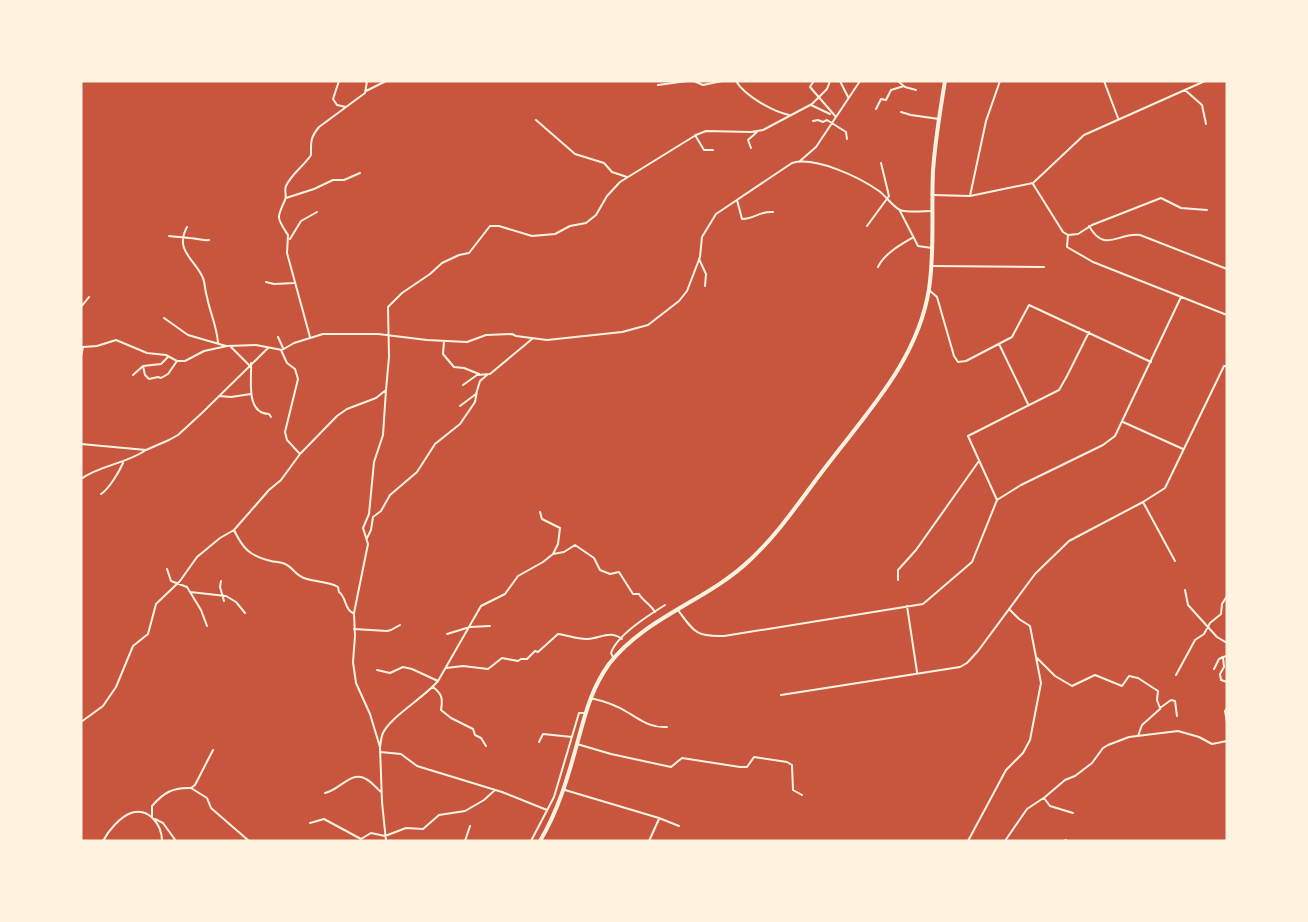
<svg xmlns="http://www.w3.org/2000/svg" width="1308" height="922" font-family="'Golos Text',sans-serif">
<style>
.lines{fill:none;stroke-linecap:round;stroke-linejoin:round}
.minor{stroke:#fff3e0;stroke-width:2}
.tertiary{stroke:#fff3e0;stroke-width:2}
.trunk{stroke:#fff3e0;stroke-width:4}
</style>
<rect width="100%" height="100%" fill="#c8553d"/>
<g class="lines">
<path class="minor" d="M339 81 333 99 337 105 346 107
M694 81 703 85 722 81
M736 81C745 96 772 111 789 115
M840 81 848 97
M898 81 905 87 916 90
M1104 81 1118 118
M813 82 810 87 836 117
M658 85 687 81
M1185 90 1202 105 1206 124
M366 91 386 81
M811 105 830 114
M876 109 881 99 886 100 891 90 904 86
M901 112 911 115 939 119
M536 120 575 154 604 163 612 172 627 177
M813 121 818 120 823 122 827 120 846 132 847 139
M695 135 704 150H713
M751 148 748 140 757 132
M800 161 816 147 860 81
M1033 184 1063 232 1068 235 1078 234 1092 225 1161 198 1181 208 1207 210
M933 195 970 196 1033 183 1084 135 1205 81
M970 196 986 121 1000 81
M286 198 314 189 333 180H344L360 173
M737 200 742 219C756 219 758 211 773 212
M899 209 918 246 932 248
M867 226 889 196 881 163
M1089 226C1105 254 1118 232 1140 235L1227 269
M187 227C174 251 195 259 203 278 205 283 205 291 207 297 210 313 217 326 218 343
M1068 235 1067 247 1093 262 1227 315
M169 236C176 237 182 237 189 238 196 238 201 241 209 240
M290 239 301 221 317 212
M699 259 706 274 705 286
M931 266 1044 267
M878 267C884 254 900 245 912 238
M266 282 274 284 294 283
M929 290 937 297 954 356 958 362 966 361 1012 337 1029 305 1151 362
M81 307 89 297
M164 318 188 335 226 346
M278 337 283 348
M310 337 287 253 288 235C277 218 276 219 285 200 287 195 284 191 286 186 292 173 304 166 311 155 311 142 310 138 319 127L365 93 367 81
M444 341 443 354 454 367 464 368 479 374
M999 344 1028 404
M231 347 249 365
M281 350 287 363 295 369 298 379 285 432 287 440 300 454
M81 356 83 347 97 346 116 340 147 353 166 355 177 361H185L204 351 227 346 256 345 282 350 294 343 323 334H378L427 340 467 342 486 335 512 334 516 336 547 340 622 332 648 325 679 301 687 291 700 257 702 237 716 214 792 163C815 156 859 177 879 191 886 196 892 206 900 210 909 213 923 211 933 211
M168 357 161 364 143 366 145 375 149 379 158 377 161 378 168 374 177 361
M251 363C252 378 245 414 269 414L271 417
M133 375 143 366
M463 385 477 375 490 374 532 339
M386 390 383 435 374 462 369 514 363 528 368 544 354 613 355 636 353 662 356 683 370 714 380 747 382 802 386 841
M219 396 231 397 251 394
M460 406 476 394 480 381 487 375
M1123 422 1183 449
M81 444 146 450 169 440 178 435 203 412 268 348
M81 479C100 465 126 464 146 450
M101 494C109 489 119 472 123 463
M997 500 968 436 1059 390 1067 376 1089 332
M1143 502 1175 561
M234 530C243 549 250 556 271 561 275 562 281 562 285 564 293 567 296 577 307 579 317 582 330 582 338 587L339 592C347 598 344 609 353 613
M367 538 371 530 373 517 381 511 390 495 417 472 435 444 460 424 475 402 477 391
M553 554 564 552 575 545 594 558 600 570 610 574 619 572 633 594H639C643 601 650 604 655 612
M167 569 171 581 187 587 201 610 207 626
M898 580V570L916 550 979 461
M221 581 220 587 224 601
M1185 590 1188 605 1217 637 1227 643
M190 592 226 596 236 602 245 613
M907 606 917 672
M678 610C694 632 696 637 724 636L923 604 972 562 997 500 1021 485 1103 445 1115 436 1181 297
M354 629 387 631 391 630 400 625
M447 634 470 627 490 626
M1227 656 1223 657 1224 667 1220 674 1221 680 1227 682
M1036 657 1055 676 1072 686 1095 675 1122 686 1129 676 1138 678 1158 691 1157 700 1160 708 1171 700 1175 701 1177 716
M614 659 611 653C617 635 649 615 665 605
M446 668 463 666 488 669 502 658 518 661 521 659H527L535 651 538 652 558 634C567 635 579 640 588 639 601 638 610 630 622 639
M1214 669 1219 659 1223 657
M377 670 390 673 403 667 412 669 438 681
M1176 675 1195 640 1204 634 1210 623 1221 614 1222 604 1227 596
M433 687C442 694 443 698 441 710L451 718 473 729 475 735 481 738 486 746
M781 695 960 667 967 663 978 651 1035 574 1069 541 1143 502 1165 488 1224 366H1227
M590 698C604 701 616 705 627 712 641 720 650 728 667 727
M1227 708 1225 711 1227 722
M81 722 103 706 116 687 133 646 148 634 156 604 180 581 197 557 220 538 234 530 269 490 281 480 300 454 337 416 347 409 376 398 386 390 389 357 388 307 402 293 430 274 442 263 459 255 469 253 490 226H499L532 236 555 234 570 226 586 223 596 215 607 196 620 182 696 135 706 131 751 132 763 130 812 104 827 89 830 81
M1138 736 1142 725 1160 709
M539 742 543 734 572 737
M577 744 611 754 671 767 682 758 740 767H747L754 757 787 762 792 765 793 790 802 795
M380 747C381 742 381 737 383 733 390 717 425 697 438 681L481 606 505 594 518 576 543 562 553 554 558 544 560 528 542 519 540 512
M380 752 401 754 417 766 502 792 547 810
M191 788 207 798 211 808 249 841
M565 790 659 818 679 826
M325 793C340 790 351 770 366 779 372 782 376 788 381 792
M1044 798 1050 806 1073 813
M152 817V806C163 793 173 787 191 788L195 785 213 750
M155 819 163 823 176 841
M310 823 324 819 361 839 371 833 385 836 406 828 423 829 439 815 465 811 484 800 495 790
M465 841 470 826
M531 841 554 797 579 713H585
M649 841 659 819
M968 841 1006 770 1023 753 1030 740 1041 683 1030 626 1019 619 1009 609
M1005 841 1027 809 1045 797 1065 780 1075 776 1092 763 1103 748 1108 745 1129 737 1178 731 1199 737 1212 744 1227 741
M1064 841 1066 840"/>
<path class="tertiary" d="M103 841C108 831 120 817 131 813 149 807 162 825 162 841"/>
<path class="trunk" d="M540 841C558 811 568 777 577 744 585 715 591 689 609 664 645 617 709 600 751 559 781 531 803 496 828 464 869 410 918 359 929 289 935 250 931 210 933 171 935 141 940 111 945 81"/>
</g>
<rect width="1308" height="922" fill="none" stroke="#fff3e0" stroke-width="165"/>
</svg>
